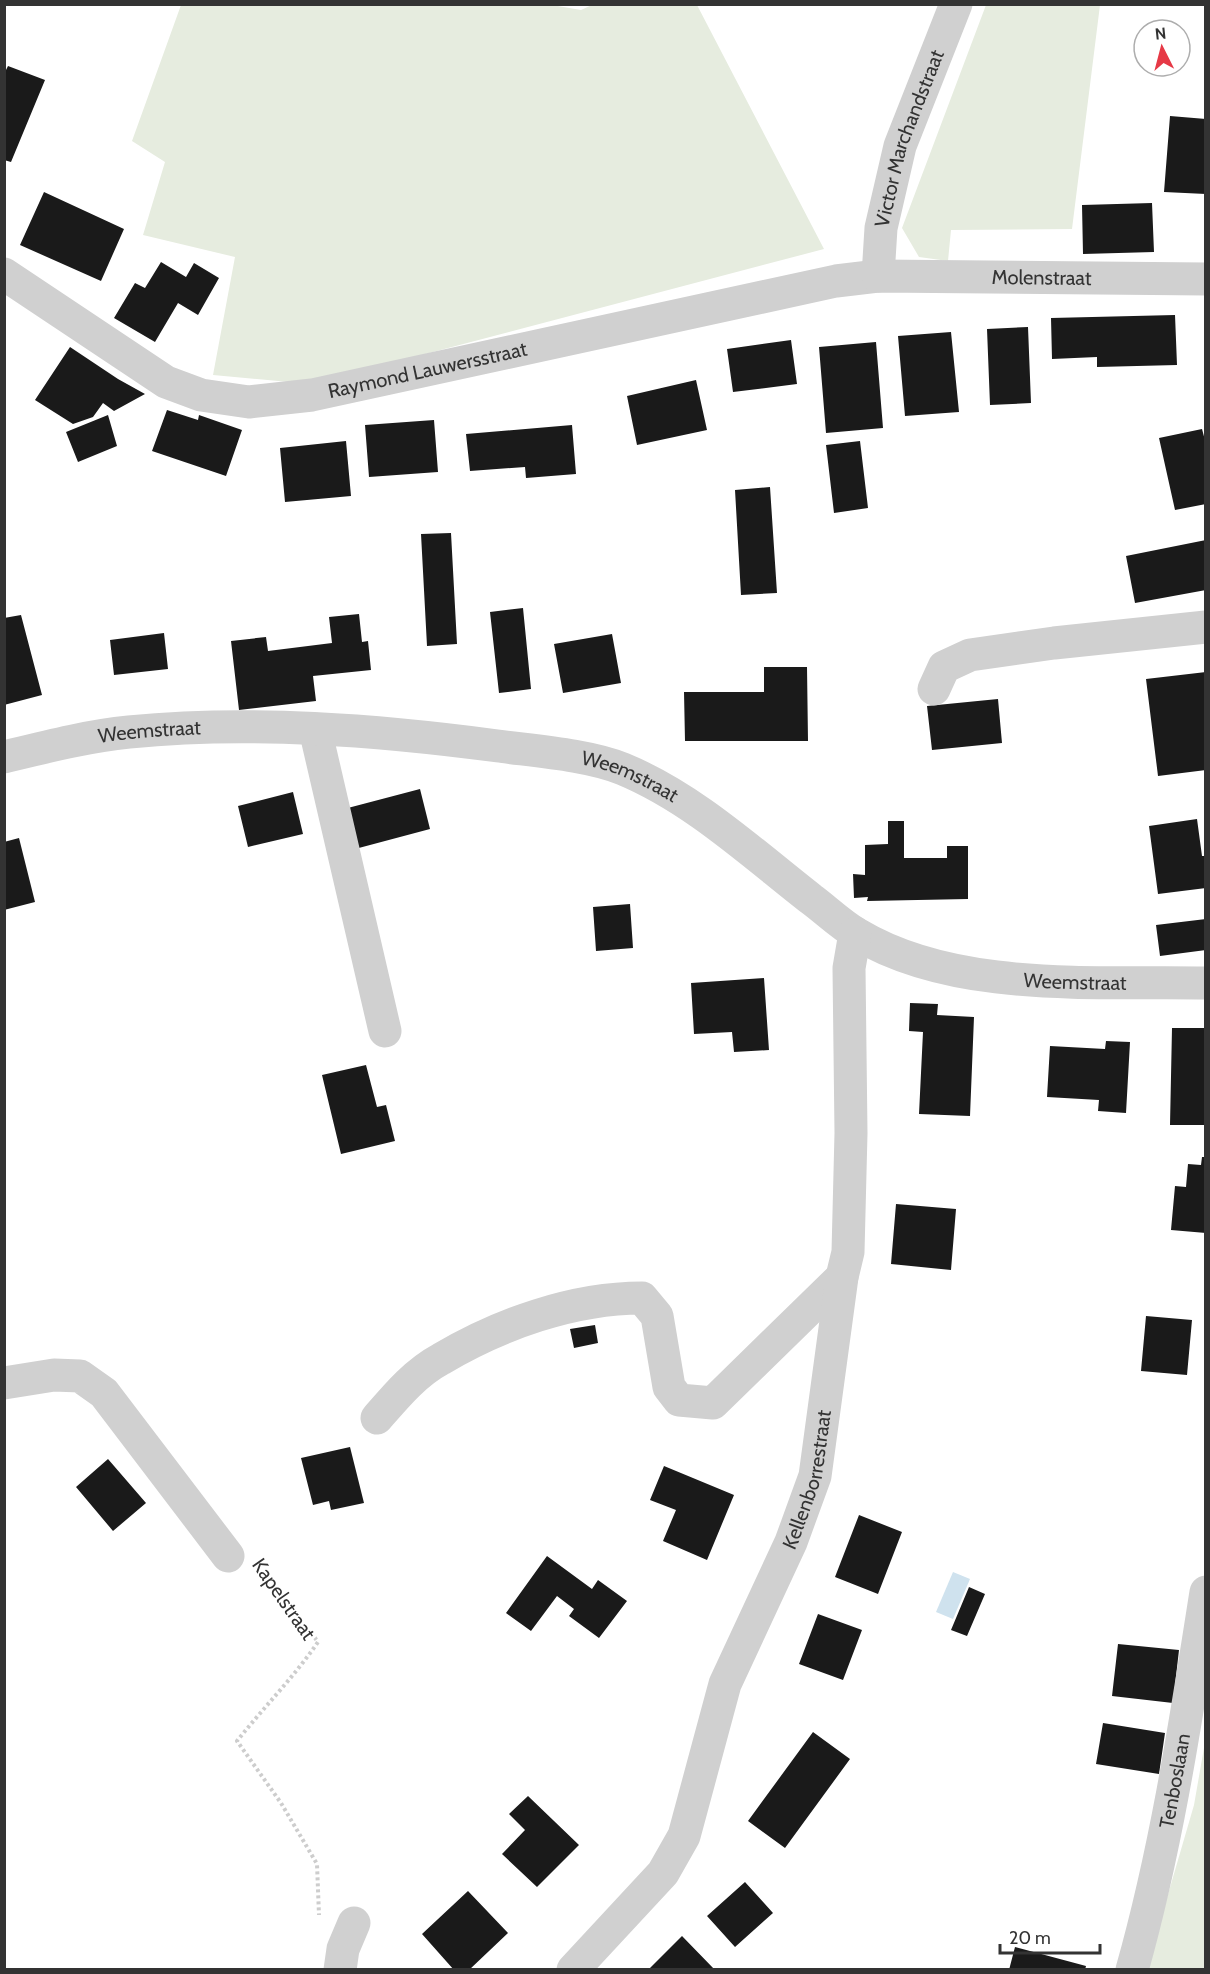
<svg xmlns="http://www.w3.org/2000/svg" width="1210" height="1974" font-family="Cabin,sans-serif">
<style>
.green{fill:#e6ecdf}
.water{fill:#cfe2ee}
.building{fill:#1a1a1a}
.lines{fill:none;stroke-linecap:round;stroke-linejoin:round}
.path{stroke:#cdcdcd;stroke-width:4;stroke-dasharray:3 3;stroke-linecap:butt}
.minor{stroke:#d0d0d0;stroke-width:33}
.labels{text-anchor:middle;stroke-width:6;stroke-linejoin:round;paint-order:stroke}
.street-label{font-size:20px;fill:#333;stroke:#fff}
</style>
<rect width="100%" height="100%" fill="#fff"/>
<path class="green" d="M546 4 581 10 592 5H697L824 249 311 384 213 375 235 257 143 235 165 162 132 141 181 5Z
M986 5H1100L1072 229 951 230 948 261 919 257 902 228Z
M1205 1742V1969L1146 1970 1194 1805Z"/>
<path class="water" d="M953 1572 970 1579 953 1619 936 1612Z"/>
<path class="building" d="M8 66 45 80 11 162 4 160V74Z
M1170 116 1206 119V194L1164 192Z
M44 192 124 229 101 281 20 245Z
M1152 203 1154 252 1083 254 1082 205Z
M161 262 186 277 194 263 219 278 198 315 178 303 155 342 114 318 135 283 145 288Z
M1175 315 1177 365 1097 367V357L1052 359 1051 318Z
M1028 327 1031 403 990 405 987 329Z
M951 332 959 412 905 416 898 336Z
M791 340 797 384 733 392 727 349Z
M876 342 883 428 826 433 819 347Z
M70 347 118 379 145 394 114 411 103 403 93 417 73 424 35 400Z
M696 380 707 430 637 445 627 396Z
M167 410 198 420 199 415 242 430 226 476 152 451Z
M108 415 117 446 78 462 66 432Z
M434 420 438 472 369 477 365 425Z
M572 425 576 474 526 478 525 467 470 471 466 434Z
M1202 429 1206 444V504L1175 510 1159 438Z
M346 441 351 496 285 502 280 448Z
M860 441 868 508 834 513 826 445Z
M770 487 777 593 741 595 735 490Z
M451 533 457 644 427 646 421 534Z
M1206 540V590L1135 603 1126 556Z
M523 608 531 689 499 693 490 612Z
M359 614 362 642 368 641 371 670 313 676 316 701 239 710 231 641 266 637 268 651 332 643 329 617Z
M21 615 42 695 4 705V618Z
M164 633 168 669 114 675 110 640Z
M612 634 621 683 563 693 554 644Z
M764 667H807L808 741H685L684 692H764Z
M1206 672V770L1158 776 1146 679Z
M998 699 1002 743 932 750 927 706Z
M420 789 430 829 355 849 344 809Z
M293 792 303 834 248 847 238 806Z
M1197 819 1202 856H1206V888L1158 894 1149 826Z
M888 821H904V858H947V846H968V899L867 901 868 897 854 898 853 874 865 875V845L888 844Z
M19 838 35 902 4 910V842Z
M630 904 633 948 596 951 593 907Z
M1206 919V950L1160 956 1156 925Z
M764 978 769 1050 734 1052 732 1032 694 1034 691 983Z
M910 1003 938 1004 937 1015 974 1017 970 1116 919 1114 923 1032 909 1031Z
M1172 1028H1206V1125H1170Z
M1106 1041 1130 1042 1126 1113 1098 1111 1099 1100 1047 1097 1050 1046 1105 1049Z
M366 1065 377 1107 386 1105 395 1141 341 1154 322 1075Z
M1202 1157H1206V1233L1171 1230 1175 1186 1186 1187 1188 1164 1201 1165Z
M896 1204 956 1209 951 1270 891 1264Z
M1146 1316 1192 1320 1187 1375 1141 1371Z
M595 1325 598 1343 574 1348 570 1329Z
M350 1447 364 1503 331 1510 329 1501 313 1505 301 1458Z
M108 1459 146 1503 113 1531 76 1487Z
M664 1466 734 1495 707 1560 663 1541 676 1510 650 1500Z
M859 1515 902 1532 878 1594 835 1577Z
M547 1556 592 1589 598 1580 627 1601 599 1638 569 1616 574 1609 557 1596 531 1631 506 1613Z
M969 1587 985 1594 967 1636 951 1630Z
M818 1614 862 1630 843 1680 799 1664Z
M1118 1644 1179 1650 1173 1703 1112 1696Z
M1103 1723 1165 1733 1159 1774 1096 1764Z
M813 1732 850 1759 785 1848 748 1821Z
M528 1796 579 1845 537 1887 502 1854 525 1830 509 1814Z
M745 1882 773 1913 735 1947 707 1916Z
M468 1891 508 1933 469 1970H454L422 1934Z
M682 1936 715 1970H648Z
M1015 1947 1086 1966 1085 1970H1009Z"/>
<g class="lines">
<path class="path" d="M261 1565 318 1642C294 1677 264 1707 237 1741L281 1803 317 1864 319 1915"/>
<g class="minor">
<path id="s1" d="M4 274 166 382 201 395 249 402 312 395 836 281 878 276 1206 279"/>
<path id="s2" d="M878 276 881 228 900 146 956 4"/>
<path d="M934 689 944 667 970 655 1054 643 1206 627"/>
<path d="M315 729 385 1031"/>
<path id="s3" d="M4 757C45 747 88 736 129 732 251 720 377 730 498 746 535 751 589 755 623 769 693 798 752 853 811 899 826 910 840 924 857 934 955 993 1094 981 1206 983"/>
<path d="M4 1383 54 1375 80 1376 104 1393 228 1556"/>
<path d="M377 1418C396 1396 415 1373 441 1359 500 1324 573 1298 642 1298L657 1316 669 1387 679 1400 713 1403 842 1277"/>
<path d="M340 1970 343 1949 354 1923"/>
<path id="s4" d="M573 1970 663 1873 684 1836 725 1684 791 1542 815 1476 842 1277 848 1252 851 1133 849 968 855 933"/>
<path id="s5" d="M1132 1970C1167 1846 1186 1719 1206 1592"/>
</g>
</g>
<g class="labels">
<g class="street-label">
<text dy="7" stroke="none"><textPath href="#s2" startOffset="142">Victor Marchandstraat</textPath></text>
<text dy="7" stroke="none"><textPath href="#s1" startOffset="1086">Molenstraat</textPath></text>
<text dy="7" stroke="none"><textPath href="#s1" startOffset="462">Raymond Lauwersstraat</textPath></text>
<text dy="7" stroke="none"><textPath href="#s3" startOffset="148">Weemstraat</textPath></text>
<text dy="7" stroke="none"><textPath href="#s3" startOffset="634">Weemstraat</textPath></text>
<text dy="7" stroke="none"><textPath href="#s3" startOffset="1138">Weemstraat</textPath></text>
<text dy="7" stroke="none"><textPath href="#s4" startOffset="554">Kellenborrestraat</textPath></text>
<text transform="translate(284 1599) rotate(55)" y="7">Kapelstraat</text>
<text dy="7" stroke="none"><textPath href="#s5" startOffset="194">Tenboslaan</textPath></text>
</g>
</g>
<rect width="1210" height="1974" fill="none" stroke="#333333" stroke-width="12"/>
<g transform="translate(1162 48) rotate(354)"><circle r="28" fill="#ffffff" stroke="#adadad" stroke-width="1.5"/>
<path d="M0-4.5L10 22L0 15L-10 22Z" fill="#e63946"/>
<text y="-9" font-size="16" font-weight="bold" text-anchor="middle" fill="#333333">N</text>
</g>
<path d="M1000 1944v9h100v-9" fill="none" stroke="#333333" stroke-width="3"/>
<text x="1009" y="1944" font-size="18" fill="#333333" stroke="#ffffff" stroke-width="4.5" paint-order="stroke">20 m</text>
</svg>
